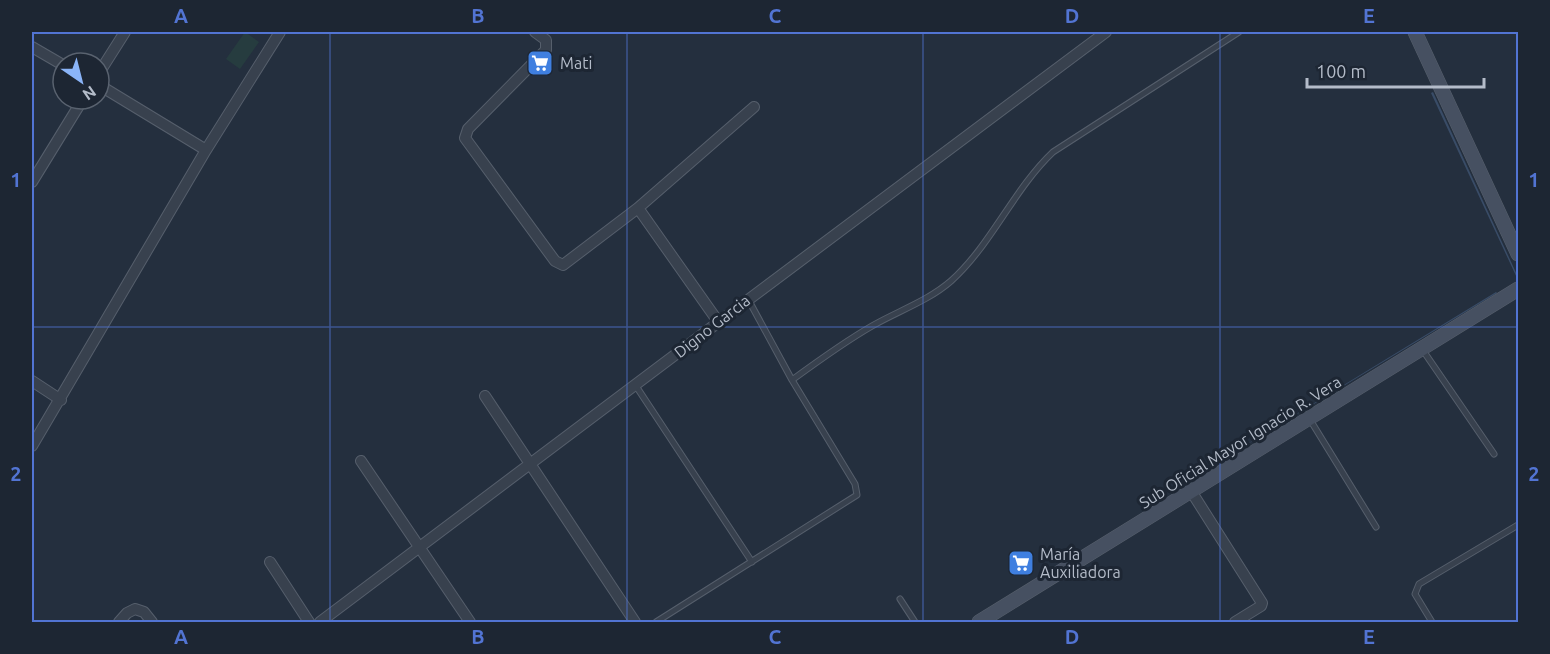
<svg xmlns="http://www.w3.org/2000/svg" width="1550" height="654" font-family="Ubuntu,sans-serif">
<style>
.green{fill:#263c3f}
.water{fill:#394c67}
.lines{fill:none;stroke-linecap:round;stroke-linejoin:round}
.lane-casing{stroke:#565f6c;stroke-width:7}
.street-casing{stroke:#565f6c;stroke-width:12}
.secondary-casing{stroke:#565f6c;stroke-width:15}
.lane{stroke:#38414e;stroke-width:5}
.street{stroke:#38414e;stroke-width:10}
.secondary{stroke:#465061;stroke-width:14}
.grid{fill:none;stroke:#5274d3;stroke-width:1.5;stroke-opacity:0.55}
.labels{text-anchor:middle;stroke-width:6;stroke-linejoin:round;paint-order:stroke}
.poi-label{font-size:16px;fill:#b4bcc9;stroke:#1d2633;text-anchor:start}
.street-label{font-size:16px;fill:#b4bcc9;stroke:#1d2633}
.neatline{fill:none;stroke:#5274d3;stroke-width:2}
.grid-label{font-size:20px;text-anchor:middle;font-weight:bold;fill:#5274d3}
</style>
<rect width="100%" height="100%" fill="#242f3e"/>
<path class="green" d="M245 32 259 42 240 69 226 59Z"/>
<path class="water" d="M1433 92 1518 277 1517 278 1431 93Z
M1496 292 1497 293 1185 482Z"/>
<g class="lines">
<g class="lane-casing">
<path id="lane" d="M1422 349 1494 454
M792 380C818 361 844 342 872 326 898 311 928 301 951 281 992 244 1013 190 1053 152L1239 32
M636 386 752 562
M1309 418 1376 527
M900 599 915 622
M656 622 857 495 855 484 792 380 748 299
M1432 622 1415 594 1419 584 1518 525"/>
</g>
<g class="street-casing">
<path id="street" d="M535 32 546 40V50L468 129 465 138 555 261 563 265 638 208 754 107
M32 47 63 65
M99 73 125 32
M99 85 206 150
M32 182 83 99
M638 208 717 320
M32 381 61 400
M485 396 635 622
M32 446 206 150 280 32
M361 461 470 622
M1191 491 1262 603 1261 606 1235 622
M270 562 309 622
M119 622 127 613 135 609 144 612 152 622
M320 622C582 426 843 227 1106 32"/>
</g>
<g class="secondary-casing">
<path id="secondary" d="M1415 32 1518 254
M979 622 1518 289"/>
</g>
<use href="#lane" class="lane"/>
<use href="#street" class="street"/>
<use href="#secondary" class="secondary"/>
</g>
<path class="grid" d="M330 32V622M627 32V622M923 32V622M1220 32V622M32 327H1518"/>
<defs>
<g id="supermarket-square" transform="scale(1.35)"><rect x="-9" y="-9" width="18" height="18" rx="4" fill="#3f7fe0" stroke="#1d2633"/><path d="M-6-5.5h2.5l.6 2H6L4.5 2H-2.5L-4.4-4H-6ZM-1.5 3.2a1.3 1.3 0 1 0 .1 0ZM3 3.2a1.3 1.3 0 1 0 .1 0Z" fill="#fff"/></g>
</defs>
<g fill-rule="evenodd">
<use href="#supermarket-square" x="540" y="63"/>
<use href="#supermarket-square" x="1021" y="563"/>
</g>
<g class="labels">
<g class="poi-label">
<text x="560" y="69">Mati</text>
<text x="1040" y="560">María<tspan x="1040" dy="18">Auxiliadora</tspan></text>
</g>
<g class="street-label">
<text transform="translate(712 326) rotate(-38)" y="6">Digno Garcia</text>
<text transform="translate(1240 442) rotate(-32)" y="6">Sub Oficial Mayor Ignacio R. Vera</text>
</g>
</g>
<rect width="1550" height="654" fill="none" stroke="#1d2633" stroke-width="66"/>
<g transform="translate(81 81) rotate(145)"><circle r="28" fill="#1d2633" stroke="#59626f" stroke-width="1.5"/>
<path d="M0-4.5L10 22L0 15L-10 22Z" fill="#8ab4f8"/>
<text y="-9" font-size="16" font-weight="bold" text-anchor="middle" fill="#b4bcc9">N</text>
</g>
<path d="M1307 78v9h177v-9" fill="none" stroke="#b4bcc9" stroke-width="3"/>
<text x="1316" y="78" font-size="18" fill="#b4bcc9" stroke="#1d2633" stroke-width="4.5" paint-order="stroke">100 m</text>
<rect x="33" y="33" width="1484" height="588" class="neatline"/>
<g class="grid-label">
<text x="181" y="23">A</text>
<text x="478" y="23">B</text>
<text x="775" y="23">C</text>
<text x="1072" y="23">D</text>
<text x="1369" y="23">E</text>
<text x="16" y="187">1</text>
<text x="1534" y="187">1</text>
<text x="16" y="481">2</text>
<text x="1534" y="481">2</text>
<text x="181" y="644">A</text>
<text x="478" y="644">B</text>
<text x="775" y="644">C</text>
<text x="1072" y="644">D</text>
<text x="1369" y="644">E</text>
</g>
</svg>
